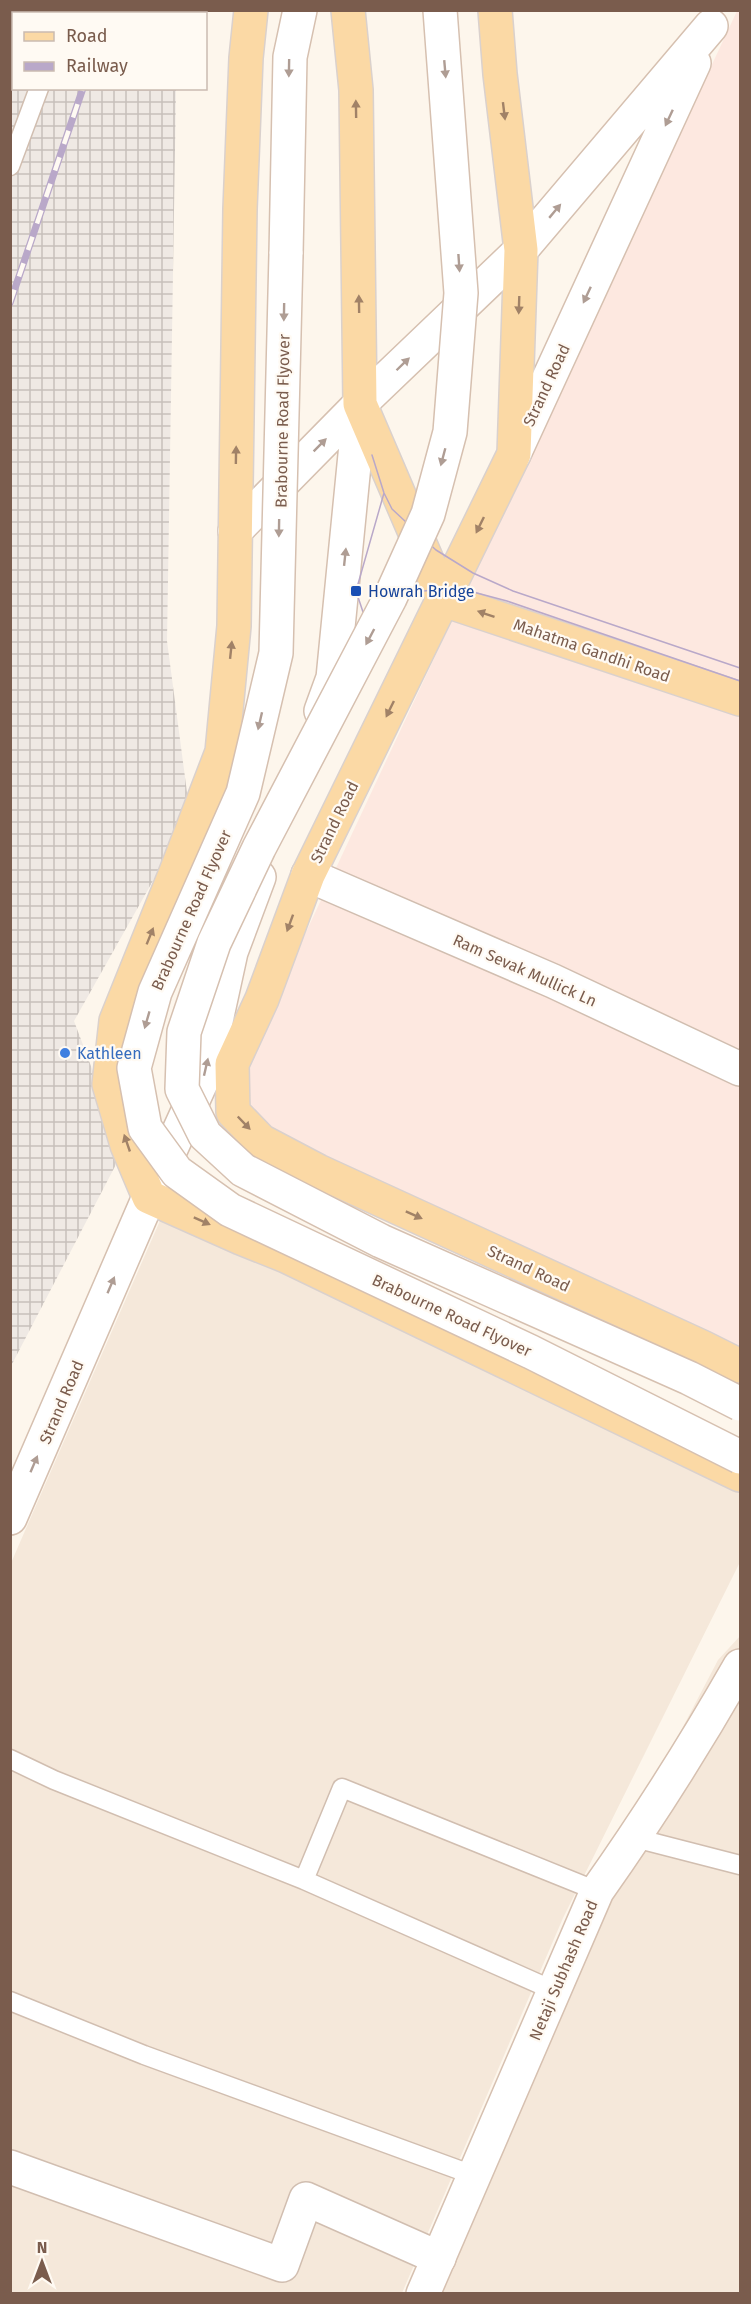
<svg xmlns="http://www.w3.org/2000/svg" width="751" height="2304" font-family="'Fira Sans',sans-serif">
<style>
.residential{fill:#f5e8da}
.commercial{fill:#fde8e0}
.industrial{fill:url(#industrial-grid)}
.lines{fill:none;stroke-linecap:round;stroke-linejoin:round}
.service-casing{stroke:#d1beb0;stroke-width:21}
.minor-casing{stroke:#d1beb0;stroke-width:36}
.secondary-casing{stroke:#d6c0b0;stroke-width:36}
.primary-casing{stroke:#dad1cd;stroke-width:36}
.service{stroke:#fff;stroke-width:18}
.minor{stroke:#fff;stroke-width:33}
.secondary{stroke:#fff;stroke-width:33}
.primary{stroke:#fbd9a5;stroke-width:33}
.tram{stroke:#b9a8c9;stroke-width:1.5}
.rail-casing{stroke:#b9a8c9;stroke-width:7}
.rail{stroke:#fffaf3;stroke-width:4.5;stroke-dasharray:14;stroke-linecap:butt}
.secondary-bridge-casing{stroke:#d6c0b0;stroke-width:36;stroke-linecap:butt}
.secondary-bridge{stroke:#fff;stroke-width:33}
.oneway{fill:#af9d94}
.oneway2{fill:#a18267}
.transit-dot{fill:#1a4fb4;stroke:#fffaf3;stroke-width:2}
.shop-dot{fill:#3f7fe0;stroke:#fffaf3;stroke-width:2}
.labels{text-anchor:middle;stroke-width:4.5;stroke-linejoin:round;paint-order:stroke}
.street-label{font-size:16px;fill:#7a5c4d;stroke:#fffaf3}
.transit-label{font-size:16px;fill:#164399;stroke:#fffaf3;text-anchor:start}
.shop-label{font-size:16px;fill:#366cbe;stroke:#fffaf3;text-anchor:start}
</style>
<defs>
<pattern id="industrial-grid" width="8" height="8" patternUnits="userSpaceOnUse" patternTransform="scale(1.5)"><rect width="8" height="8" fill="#efe9e4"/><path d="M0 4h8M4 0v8" fill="none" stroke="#c7c0bb"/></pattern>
</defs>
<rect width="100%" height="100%" fill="#fdf6ec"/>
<path class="residential" d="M169 1200 740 1465V1562L563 1918 402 2293 11 2294V1563Z
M740 1636V2293L434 2294 597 1891 718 1660Z"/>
<path class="commercial" d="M737 11H740V1380L220 1116Z"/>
<path class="industrial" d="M11 11H177V14H14V88L176 89 167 641 190 815 74 1021 123 1151 11 1366Z"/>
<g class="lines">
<g class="service-casing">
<path id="service" d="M66 14 67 10
M10 166 39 88
M10 1759 54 1780 304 1880 555 1991
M635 1838 740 1865
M304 1880 342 1788 597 1891
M10 2001 144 2055 473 2175"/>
</g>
<g class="minor-casing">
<path id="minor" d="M308 875 553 981 740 1069
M10 2167 282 2265 306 2199 439 2258"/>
</g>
<g class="secondary-casing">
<path id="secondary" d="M286 254 290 57 300 10
M514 454 694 63
M235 531 360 404 521 250 711 26
M321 711 333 678 360 404
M10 1518 149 1197 204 1076 231 952 259 877
M423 2294 597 1891C648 1819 696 1743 740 1666"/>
</g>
<g class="primary-casing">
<path id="primary" d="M251 10 246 58 240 209 234 626 222 752 176 872 116 1021 109 1084 127 1145 149 1197 241 1238 286 1256 740 1475
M348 10 356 90 360 404 444 600
M495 10 500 74 521 250 514 454 308 875 262 999 232 1064 233 1112 261 1141 318 1171 702 1347 740 1366
M444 600 740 699"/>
</g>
<use href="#service" class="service"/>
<use href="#minor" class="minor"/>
<use href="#secondary" class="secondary"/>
<use href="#primary" class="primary"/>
<path class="tram" d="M372 455 384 493 392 509 436 550 473 573 513 591 740 668
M364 615 356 591 384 493
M321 701 364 615 380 600 404 593 443 589 473 592 507 601 740 681"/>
<g class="rail-casing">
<path id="rail" d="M108 14 109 10
M10 303 83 88"/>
</g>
<use href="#rail" class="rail"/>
<g class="secondary-bridge-casing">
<path id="secondary-bridge" d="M440 10 461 293 450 432 428 514 390 598 259 848 214 943 184 1032 182 1089 205 1135 243 1170 381 1241 689 1378 740 1404
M286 254 276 653 243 793 155 992 134 1068 145 1128 177 1172 230 1210 531 1352 740 1457"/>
</g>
<use href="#secondary-bridge" class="secondary-bridge"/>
</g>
<defs><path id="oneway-solid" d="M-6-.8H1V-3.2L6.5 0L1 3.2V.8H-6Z" transform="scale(1.5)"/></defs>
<g class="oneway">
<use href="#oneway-solid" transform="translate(289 68) rotate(91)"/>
<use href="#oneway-solid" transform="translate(445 69) rotate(85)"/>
<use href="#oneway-solid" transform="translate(669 118) rotate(115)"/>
<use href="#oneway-solid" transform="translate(555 211) rotate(-50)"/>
<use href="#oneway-solid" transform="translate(459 263) rotate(86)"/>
<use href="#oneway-solid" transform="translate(587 295) rotate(115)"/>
<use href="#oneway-solid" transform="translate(284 312) rotate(91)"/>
<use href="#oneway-solid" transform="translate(403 364) rotate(-44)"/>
<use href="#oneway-solid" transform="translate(320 445) rotate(-45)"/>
<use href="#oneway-solid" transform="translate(443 457) rotate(105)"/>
<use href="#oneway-solid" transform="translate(279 528) rotate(91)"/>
<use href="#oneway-solid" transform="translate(345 557) rotate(-84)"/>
<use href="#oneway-solid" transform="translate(370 637) rotate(118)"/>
<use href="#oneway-solid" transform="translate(260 721) rotate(103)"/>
<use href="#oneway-solid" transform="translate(147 1020) rotate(106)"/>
<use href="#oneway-solid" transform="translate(206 1067) rotate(-77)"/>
<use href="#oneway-solid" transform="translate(111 1285) rotate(-67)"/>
<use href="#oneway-solid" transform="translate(34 1464) rotate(-67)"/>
</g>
<g class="oneway2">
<use href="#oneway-solid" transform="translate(356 109) rotate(-91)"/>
<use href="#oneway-solid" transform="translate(504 111) rotate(83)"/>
<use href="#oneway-solid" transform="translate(359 304) rotate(-91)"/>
<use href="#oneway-solid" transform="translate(519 305) rotate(92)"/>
<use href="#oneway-solid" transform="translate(236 455) rotate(-89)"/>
<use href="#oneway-solid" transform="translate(480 525) rotate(116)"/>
<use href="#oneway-solid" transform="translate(486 614) rotate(-161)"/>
<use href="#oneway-solid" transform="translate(231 650) rotate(-84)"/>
<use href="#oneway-solid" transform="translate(390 709) rotate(116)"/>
<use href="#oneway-solid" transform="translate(290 923) rotate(110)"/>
<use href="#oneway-solid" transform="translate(150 936) rotate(-68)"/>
<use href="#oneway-solid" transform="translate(244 1123) rotate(46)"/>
<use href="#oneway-solid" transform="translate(127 1143) rotate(-109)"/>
<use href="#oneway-solid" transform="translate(414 1215) rotate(24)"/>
<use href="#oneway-solid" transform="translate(202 1221) rotate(24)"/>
</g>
<rect class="transit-dot" x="350" y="585" width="12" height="12" rx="3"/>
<circle class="shop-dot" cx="65" cy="1053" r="6"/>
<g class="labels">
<g class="street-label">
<text transform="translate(546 385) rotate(-65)" y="6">Strand Road</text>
<text transform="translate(282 421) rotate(-89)" y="6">Brabourne Road Flyover</text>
<text transform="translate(592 650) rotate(19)" y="6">Mahatma Gandhi Road</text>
<text transform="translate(334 822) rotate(-64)" y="6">Strand Road</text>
<text transform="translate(191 910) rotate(-66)" y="6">Brabourne Road Flyover</text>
<text transform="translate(525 970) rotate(24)" y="6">Ram Sevak Mullick Ln</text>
<text transform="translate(529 1268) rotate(25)" y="6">Strand Road</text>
<text transform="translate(452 1315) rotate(25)" y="6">Brabourne Road Flyover</text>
<text transform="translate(61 1402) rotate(-67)" y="6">Strand Road</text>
<text transform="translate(563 1970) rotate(-67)" y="6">Netaji Subhash Road</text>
</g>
<g class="transit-label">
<text x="368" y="597">Howrah Bridge</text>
</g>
<g class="shop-label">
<text x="77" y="1059">Kathleen</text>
</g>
</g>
<rect width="751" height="2304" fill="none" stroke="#7a5c4d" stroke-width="24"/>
<rect x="12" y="12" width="195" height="78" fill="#fffaf3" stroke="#cabbb1" stroke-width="1.5"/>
<rect x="24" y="32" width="30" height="9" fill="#fbd9a5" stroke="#cabbb1" stroke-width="1.5"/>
<text x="66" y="42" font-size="18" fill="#7a5c4d">Road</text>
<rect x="24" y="62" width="30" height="9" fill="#b9a8c9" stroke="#cabbb1" stroke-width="1.5"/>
<text x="66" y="72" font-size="18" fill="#7a5c4d">Railway</text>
<g transform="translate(42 2262)" stroke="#fffaf3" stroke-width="4.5" paint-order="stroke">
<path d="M0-4.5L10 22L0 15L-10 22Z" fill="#7a5c4d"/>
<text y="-9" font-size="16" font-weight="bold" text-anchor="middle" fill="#7a5c4d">N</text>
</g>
</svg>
